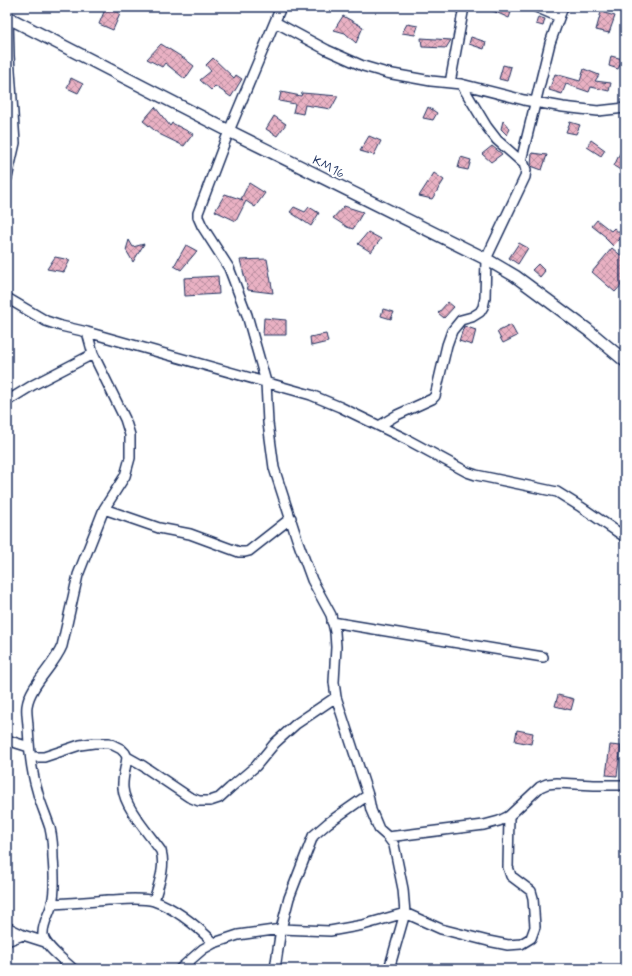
<svg xmlns="http://www.w3.org/2000/svg" width="632" height="976" font-family="Mynerve,sans-serif">
<style>
.building{fill:url(#building-cross-hatch);stroke:#1b2f5e}
.lines{fill:none;stroke-linecap:round;stroke-linejoin:round}
.minor-casing{stroke:#1b2f5e;stroke-width:12}
.tertiary-casing{stroke:#1b2f5e;stroke-width:14}
.minor{stroke:#fff;stroke-width:9}
.tertiary{stroke:#fff;stroke-width:11}
.labels{text-anchor:middle;stroke-width:4;stroke-linejoin:round;paint-order:stroke}
.street-label{font-size:13px;fill:#1b2f5e;stroke:#fff}
</style>
<defs>
<pattern id="building-cross-hatch" width="8" height="8" patternUnits="userSpaceOnUse"><rect width="8" height="8" fill="#e9b1c3"/><path d="M0 0l8 8M0 8l8-8" fill="none" stroke="#bc90a2"/></pattern>
</defs>
<rect width="100%" height="100%" fill="#fff"/>
<filter id="ink" filterUnits="userSpaceOnUse"><feTurbulence type="fractalNoise" baseFrequency=".025" numOctaves="2"/><feDisplacementMap in="SourceGraphic" scale="8" xChannelSelector="R" yChannelSelector="G"/><feConvolveMatrix kernelMatrix="1 2 1 2 8 2 1 2 1" color-interpolation-filters="sRGB"/></filter>
<g filter="url(#ink)">
<path class="building" d="M106 7H111L120 14 113 30 99 24Z
M484 7H513L509 18Z
M601 12 615 16 609 33 596 30Z
M343 16 363 27 356 43 345 33 334 30Z
M538 17 545 19 543 26 536 24Z
M407 24 418 26 415 35 402 33Z
M471 37 486 42 484 49 469 44Z
M421 38 451 40 446 48 422 47Z
M161 44 185 59 194 66 185 79 165 63 162 67 147 59Z
M611 56 623 59 618 69 609 66Z
M213 58 234 78 236 75 242 79 231 97 215 86 211 90 200 80 211 71 206 65Z
M503 65 511 67 507 81 499 79Z
M584 69 599 75 595 81 611 83 609 91 591 87 589 92 566 84 562 94 549 90 555 74 580 81Z
M71 78 83 84 78 93 67 88Z
M281 92 301 96 302 93 338 96 331 109 305 105 303 114 293 112 295 104 279 101Z
M155 107 170 126 172 123 193 134 184 146 159 134 143 121Z
M428 107 437 113 433 120 423 118Z
M274 116 286 124 277 136 266 129Z
M503 121 510 129 507 135 501 129Z
M570 122 580 125 576 134 566 132Z
M369 136 381 141 374 155 360 151Z
M591 140 605 150 601 156 587 147Z
M625 142V173L614 166Z
M492 146 502 154 491 162 482 154Z
M532 153 547 155 542 170 531 166Z
M461 157 471 160 468 170 458 168Z
M434 173 444 180 432 199 419 196Z
M249 183 265 193 255 207 246 201 236 221 215 211 225 194 243 200 241 199Z
M344 206 363 212 353 229 347 227 333 218Z
M294 207 305 212 309 207 319 213 311 226 290 212Z
M597 220 611 231 614 228 623 236 613 246 605 238 606 237 592 226Z
M368 232 381 239 371 252 358 244Z
M129 240 133 247 144 244 133 262 126 250Z
M519 243 528 248 518 264 509 258Z
M186 245 197 251 181 270 174 266Z
M612 248 625 259V281L615 292 592 272Z
M55 257 70 260 64 272 47 269Z
M267 259 273 293 248 290 240 260Z
M538 264 545 271 540 277 532 270Z
M218 276 219 294 185 296 184 278Z
M448 302 454 307 444 318 438 313Z
M383 309 394 312 391 319 381 316Z
M264 318 286 320V335H263Z
M511 325 517 336 503 343 497 332Z
M464 326 476 330 472 345 459 341Z
M326 334 328 342 311 346 310 337Z
M558 695 574 699 571 710 555 706Z
M517 730 533 733 531 744 515 741Z
M610 745 621 746 617 776 606 775Z"/>
<g class="lines">
<g class="minor-casing">
<path id="minor" d="M281 7 229 131 198 213V217L202 226 229 268 247 315 266 382 268 423 274 468 297 539 312 580 331 615 335 632 336 647 334 682 336 697 368 795 371 810 379 829 388 837 394 845 403 889 405 913 389 969
M536 7 559 17
M275 22 327 50 363 66 387 73 431 81 461 84 524 100 563 107 598 111 625 108
M7 56H9L8 17
M450 83 464 7
M521 161 550 43 563 7
M7 178 15 143 9 56
M7 298 46 321 61 326 87 332 311 395 340 407 406 439 467 472 476 475 557 492 581 507 625 537
M7 401 33 385 93 354
M379 426 397 415 432 399 435 396 447 345 452 331 461 320 472 317 480 312 483 307 485 298 486 259 525 177 526 170 524 164 497 140 487 127 461 84
M104 509 159 528 190 534 239 552H245L249 551 291 518
M332 622 543 657
M7 740 29 747
M31 757H44L80 745 94 743H109L121 749 125 753 127 757 143 766 189 797 199 801H210L219 798 230 788 256 766 275 743 296 724 336 697
M127 757C126 767 122 778 123 788 124 807 150 835 161 851 166 868 158 885 154 901
M388 837 484 825 499 821 509 816 540 787 547 784 557 783 594 785H625
M52 904C71 903 89 902 108 900 122 900 140 897 154 901 177 909 197 926 214 943
M7 927 23 935 45 942
M7 941 23 935
M73 969C64 960 45 947 43 935 42 923 50 914 52 903 55 892 54 870 53 858 53 848 52 837 50 828 46 815 40 803 37 790 31 770 29 748 28 727 28 720 26 713 27 706 30 685 54 666 62 646L78 575 104 509 125 476 130 458V435L125 419 93 354 87 332
M180 969 203 949 214 943 238 935 281 929 330 931 363 925 405 913 441 929 488 941 508 945 521 944 531 938 535 927 533 898 531 891 511 876 508 867 509 816
M275 969 281 929 289 898 313 836 328 823 368 795"/>
</g>
<g class="tertiary-casing">
<path id="tertiary" d="M7 17 229 131 486 259 515 276 588 330 625 361"/>
</g>
<use href="#minor" class="minor"/>
<use href="#tertiary" class="tertiary"/>
</g>
</g>
<g class="labels">
<g class="street-label">
<text transform="translate(329 166) rotate(27)" y="5">KM16</text>
</g>
</g>
<rect width="632" height="976" fill="none" stroke="#fff" stroke-width="24"/>
<rect x="12" y="12" width="608" height="952" fill="none" stroke="#1b2f5e" stroke-width="1.5" filter="url(#ink)"/>
</svg>
